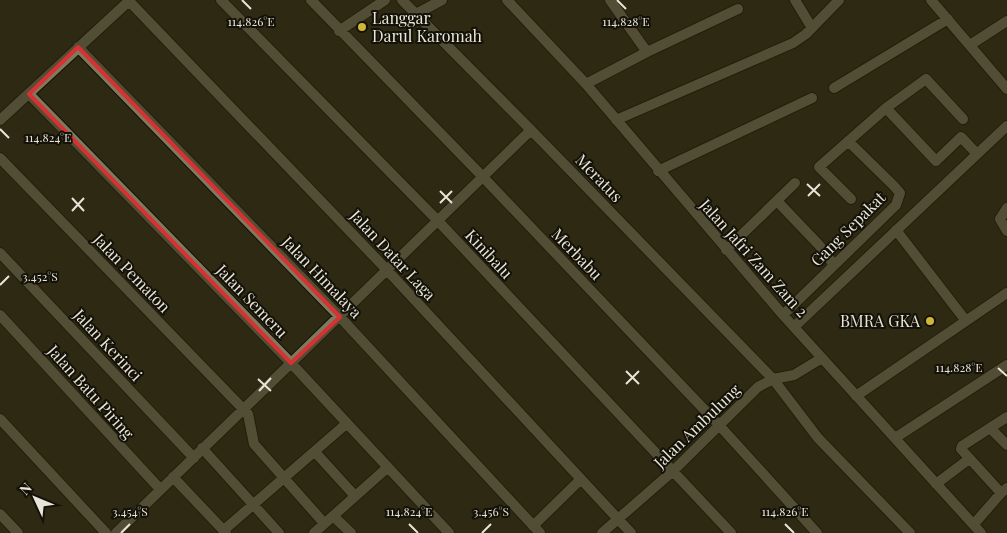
<svg xmlns="http://www.w3.org/2000/svg" width="1007" height="533" font-family="'Playfair Display',serif">
<style>
.lines{fill:none;stroke-linecap:round;stroke-linejoin:round}
.minor-casing{stroke:#161100;stroke-width:12}
.minor{stroke:#7e7961;stroke-width:10}
.marked{fill:none;stroke:#d73131;stroke-width:4;stroke-linejoin:round}
.ticks{fill:none;stroke:#e8e5d8;stroke-width:2}
.poi-dot{fill:#d1b736;stroke:#131108;stroke-width:2}
.labels{text-anchor:middle;stroke-width:4;stroke-linejoin:round;paint-order:stroke}
.poi-label{font-size:16px;fill:#e8e5d8;stroke:#131108;text-anchor:start}
.street-label{font-size:16px;fill:#e8e5d8;stroke:#131108}
.ticks-label{font-size:12px;text-anchor:middle;fill:#e8e5d8;stroke:#131108;stroke-width:4;stroke-linejoin:round;paint-order:stroke}
</style>
<rect width="100%" height="100%" fill="#2d2913"/>
<g class="lines">
<g class="minor-casing">
<path id="minor" d="M221 0 439 222 731 533
M311 0 483 177 718 424 817 533
M402 0 531 130 773 379 818 438 910 533
M507 0 586 84 783 315 981 533
M610 0 647 52
M795 0 812 28
M931 0 1007 89
M129 1 387 270 631 533
M416 14 442 0
M339 31 385 0
M970 45 1007 21
M78 47 340 317 540 533
M586 84 647 52 738 9
M834 88 948 19
M29 94 291 363 449 533
M886 108 936 161 961 137 977 154
M0 120 130 0
M616 120 793 43 806 34 839 0
M0 158 248 414 254 444 323 522
M658 171 812 98
M851 199 819 167 886 108 926 79 963 119
M777 201 819 245 834 265
M1007 208 1000 219 1007 231
M896 230 966 321
M726 250 795 183
M0 253 194 458
M0 315 160 489
M783 315 896 205 900 193 894 186 848 141
M795 326 1007 126
M856 396 1007 293
M1007 417 962 446 961 449 1001 493 1007 488
M0 419 106 533
M990 428 1007 445
M895 438 1007 365
M202 448 279 533
M315 452 355 496
M173 477 226 533
M936 484 969 459
M0 514 18 533
M333 516 351 533
M974 524 1001 493
M533 526 581 479
M224 530 346 424
M116 533 531 130
M314 533 388 467
M602 533 673 471 758 387 773 379 794 375 822 358"/>
</g>
<use href="#minor" class="minor"/>
</g>
<path d="M0 0H1007V533H0ZM78 47 340 317 291 363 29 94Z" fill="#2d2913" fill-opacity=".55" fill-rule="evenodd"/>
<path class="marked" d="M78 47 340 317 291 363 29 94Z"/>
<path class="ticks" d="M242 0 251 9M617 0 626 9M0 129 9 138M807 184 820 196M440 191 452 203M808 196 820 184M72 198 84 211M440 203 452 191M72 211 84 198M0 285 9 276M998 368 1007 376M626 371 639 384M258 379 271 391M626 384 639 371M259 391 271 378M409 524 418 533M785 524 794 533M121 533 130 524M482 533 491 524"/>
<g class="poi-dot">
<circle cx="362" cy="27" r="5"/>
<circle cx="930" cy="321" r="5"/>
</g>
<g class="labels">
<g class="poi-label">
<text x="372" y="24">Langgar<tspan x="372" dy="18">Darul Karomah</tspan></text>
<text x="920" y="327" text-anchor="end">BMRA GKA</text>
</g>
<g class="street-label">
<text transform="translate(599 178) rotate(46)" y="6">Meratus</text>
<text transform="translate(848 229) rotate(-45)" y="6">Gang Sepakat</text>
<text transform="translate(489 254) rotate(47)" y="6">Kinibalu</text>
<text transform="translate(577 254) rotate(46)" y="6">Merbabu</text>
<text transform="translate(393 255) rotate(47)" y="6">Jalan Datar Laga</text>
<text transform="translate(754 258) rotate(48)" y="6">Jalan Jafri Zam Zam 2</text>
<text transform="translate(132 273) rotate(46)" y="6">Jalan Pematon</text>
<text transform="translate(322 277) rotate(46)" y="6">Jalan Himalaya</text>
<text transform="translate(252 301) rotate(46)" y="6">Jalan Semeru</text>
<text transform="translate(108 345) rotate(47)" y="6">Jalan Kerinci</text>
<text transform="translate(91 392) rotate(48)" y="6">Jalan Batu Piring</text>
<text transform="translate(697 426) rotate(-44)" y="6">Jalan Ambulung</text>
</g>
</g>
<g class="ticks-label">
<text x="251" y="26">114.826°E</text>
<text x="626" y="26">114.828°E</text>
<text x="48" y="142">114.824°E</text>
<text x="40" y="281">3.452°S</text>
<text x="959" y="372">114.828°E</text>
<text x="130" y="516">3.454°S</text>
<text x="491" y="516">3.456°S</text>
<text x="409" y="516">114.824°E</text>
<text x="785" y="516">114.826°E</text>
</g>
<g transform="translate(35 498) rotate(314)" stroke="#131108" stroke-width="4" paint-order="stroke">
<path d="M0-4L9 19L0 12L-9 19Z" fill="#e8e5d8"/>
<text y="-8" font-size="14" font-weight="bold" text-anchor="middle" fill="#e8e5d8">N</text>
</g>
</svg>
